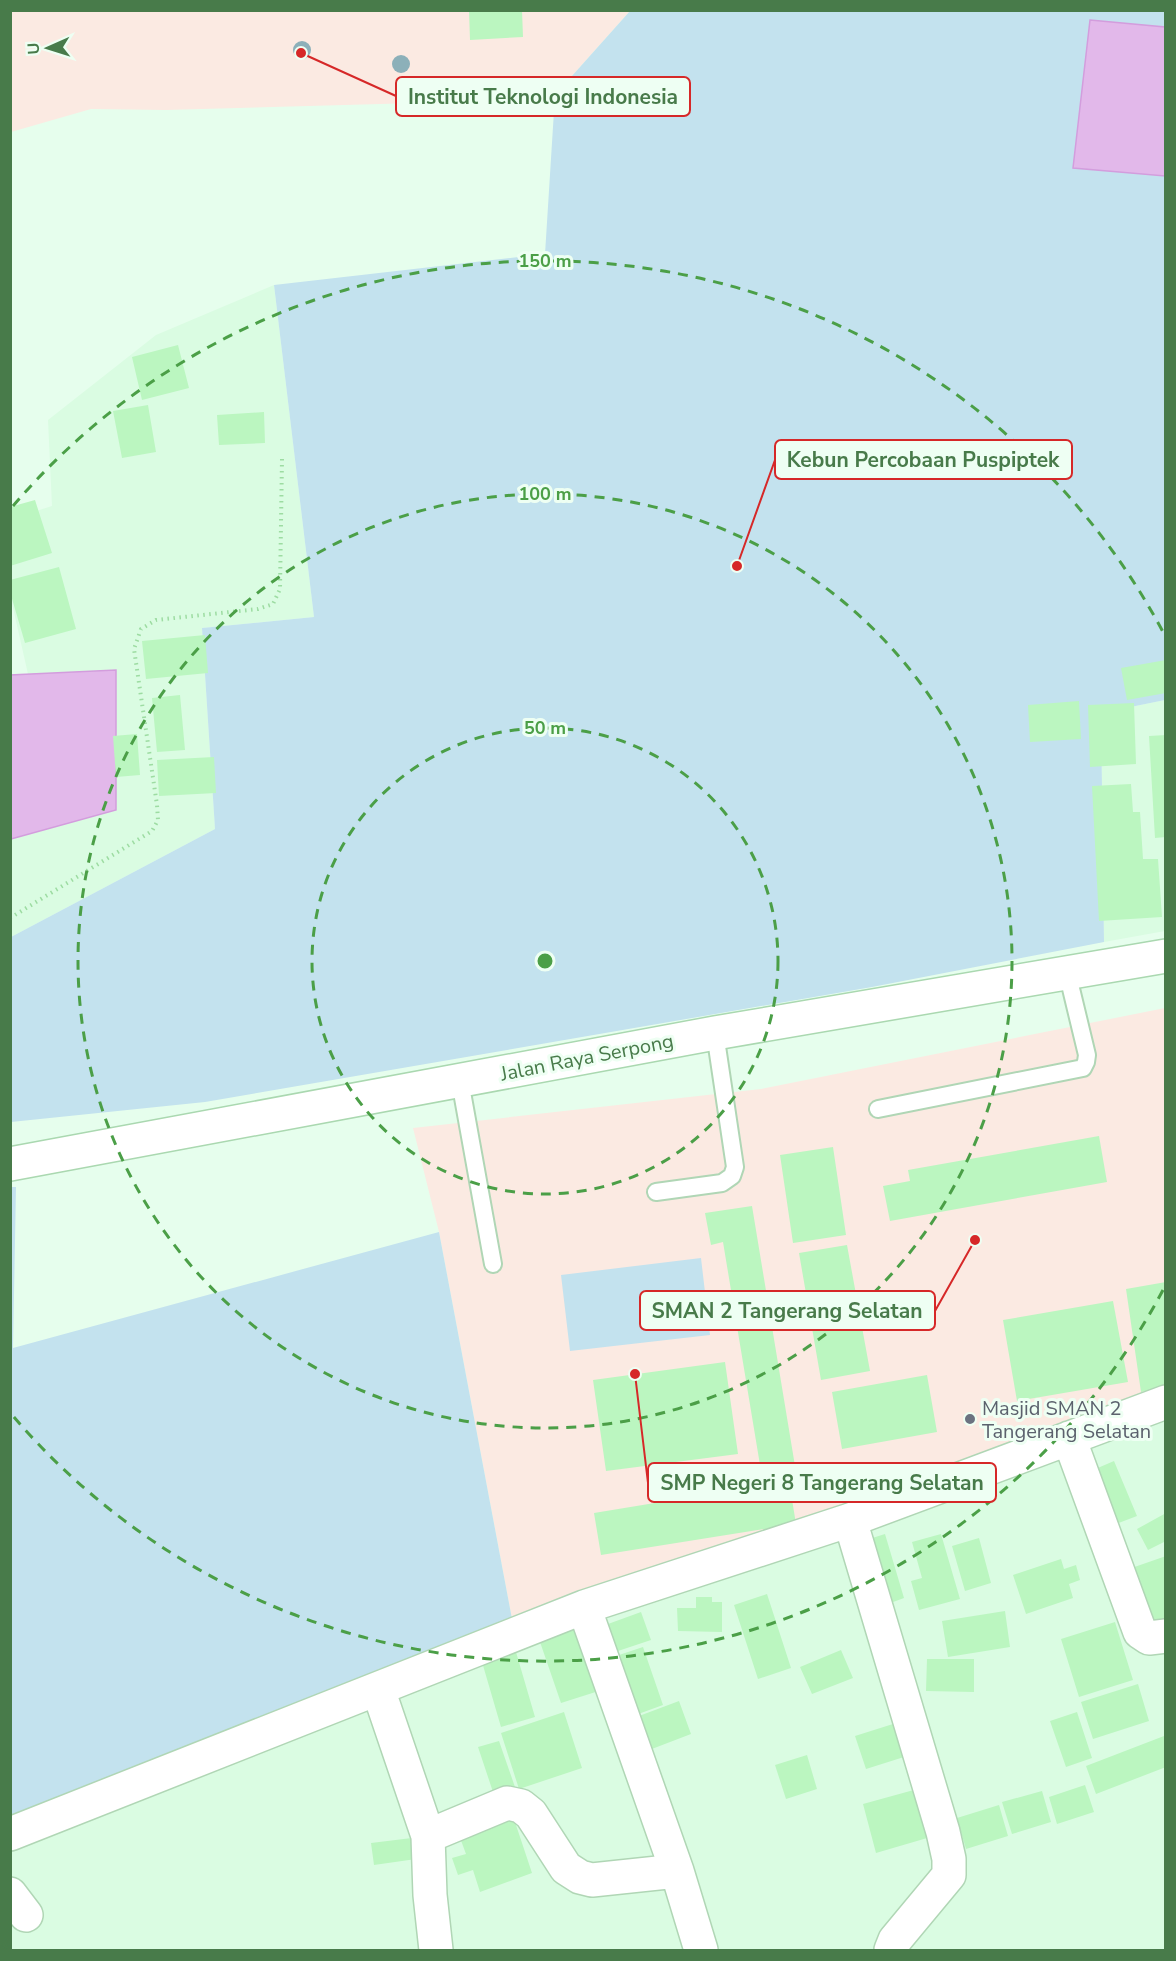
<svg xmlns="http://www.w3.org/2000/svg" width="1176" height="1961" font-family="'Nunito Sans',sans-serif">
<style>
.residential{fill:#dafce2}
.education{fill:#fbeae2}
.green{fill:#c3e2ee}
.water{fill:#e2b8ea;stroke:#d39ddd;stroke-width:1.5}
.building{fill:#bbf6c0}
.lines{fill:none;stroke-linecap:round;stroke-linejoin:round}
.lane-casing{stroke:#b0d6b5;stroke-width:20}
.street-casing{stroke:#b0d6b5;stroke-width:36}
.secondary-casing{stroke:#aad8b0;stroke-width:36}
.path{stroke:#9ddca2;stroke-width:4;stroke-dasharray:1.5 4.5;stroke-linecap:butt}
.lane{stroke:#fff;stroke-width:16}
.street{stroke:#fff;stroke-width:33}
.secondary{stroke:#fff;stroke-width:33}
.tree{fill:#8cb0b9}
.ring{fill:none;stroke:#4b9f47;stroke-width:3;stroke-dasharray:10 8}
.worship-dot{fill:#6b7280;stroke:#eefff3;stroke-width:2}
.labels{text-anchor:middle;stroke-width:6;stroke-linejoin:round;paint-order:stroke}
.street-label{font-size:20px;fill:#487b4a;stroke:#eefff3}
.worship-label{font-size:20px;fill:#5b616d;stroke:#eefff3;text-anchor:start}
.centre{fill:#4b9f47;stroke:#eefff3;stroke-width:3}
.ring-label{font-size:18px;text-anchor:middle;font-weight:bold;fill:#4b9f47;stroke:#eefff3;stroke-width:6;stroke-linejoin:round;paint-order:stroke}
.leader{fill:none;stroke:#d62828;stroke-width:2}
.callout-dot{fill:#d62828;stroke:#eefff3;stroke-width:2}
.callout{fill:#eefff3;stroke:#d62828;stroke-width:2}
.callout-label{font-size:21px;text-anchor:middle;font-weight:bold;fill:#487b4a}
</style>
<rect width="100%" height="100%" fill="#e6feed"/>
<path class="residential" d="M274 285 314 617 202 628 215 829 11 937V839L116 810V670L28 674 11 599V519L52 506 48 420 156 335Z
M1165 700V931L1104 942 1101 713Z
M1165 1398V1950H11V1832Z"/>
<path class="education" d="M11 11H630L555 95 417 103 166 110 91 109 11 132Z
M1165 1008V1392L997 1455 512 1619 439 1232 413 1128 761 1089Z"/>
<path class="green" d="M630 11H1165V700L1101 713 1104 942 872 987 205 1102 11 1122V937L215 829 202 628 314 617 274 285 545 254 555 95Z
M11 1187H16L13 1348 439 1232 512 1619 11 1832Z
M701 1258 710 1335 570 1351 561 1275Z"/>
<path class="water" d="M1090 20 1165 27V176L1073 168Z
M116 670V810L11 839 10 675Z"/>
<path class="building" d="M469 10H522L523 37 470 40Z
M178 345 189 388 142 400 132 357Z
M148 405 156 452 122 458 113 411Z
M264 412 265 443 219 445 217 415Z
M35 500 52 553 10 566V507Z
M59 567 76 629 25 643 10 592V580Z
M205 635 208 673 146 679 142 641Z
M1166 660V693L1127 700 1121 668Z
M180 695 185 750 157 752 152 698Z
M1079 701 1081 739 1030 742 1028 705Z
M1134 703 1136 764 1090 767 1088 705Z
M137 734 140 775 116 777 113 736Z
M1166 735V837L1155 838 1149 736Z
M214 757 216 793 159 796 157 760Z
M1131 784 1133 812H1140L1143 859H1158L1162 917 1099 921 1092 786Z
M1099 1136 1107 1182 890 1221 883 1186 910 1181 908 1170Z
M833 1147 846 1235 793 1243 780 1155Z
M752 1206 796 1472 762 1477 723 1242 711 1245 705 1213Z
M847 1245 870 1371 821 1380 799 1253Z
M1166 1282V1387L1141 1392 1126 1289Z
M1113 1301 1128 1382 1017 1401 1003 1320Z
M725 1362 738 1454 606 1471 593 1380Z
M927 1375 937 1432 842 1449 832 1392Z
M1114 1461 1137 1516 1116 1524 1093 1470Z
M789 1481 796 1524 601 1555 594 1513Z
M1166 1513V1541L1148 1550 1137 1529Z
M885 1534 904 1598 885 1605 866 1540Z
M941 1534 960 1599 919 1610 911 1581 922 1578 912 1542Z
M979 1538 991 1583 965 1591 952 1546Z
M1166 1556V1625L1144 1632 1123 1571Z
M1061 1559 1064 1569 1076 1565 1080 1580 1069 1584 1073 1598 1026 1614 1013 1575Z
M767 1594 791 1668 758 1679 734 1605Z
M696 1597H712V1602H722V1632L678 1631 677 1608H696Z
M1005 1611 1010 1647 948 1657 942 1621Z
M641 1612 651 1640 606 1655 597 1628Z
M1115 1622 1133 1680 1079 1697 1061 1639Z
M584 1624 605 1689 561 1703 539 1639Z
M643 1647 663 1705 630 1717 610 1658Z
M841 1650 853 1678 812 1694 800 1667Z
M516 1652 535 1717 501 1727 482 1662Z
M927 1659H974V1692L926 1691Z
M1138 1684 1149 1721 1093 1739 1081 1702Z
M679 1701 691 1734 644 1752 631 1719Z
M564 1712 582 1768 519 1789 501 1733Z
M1077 1712 1092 1758 1066 1767 1050 1721Z
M893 1724 904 1757 866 1769 855 1736Z
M1164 1736 1166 1740V1767L1096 1794 1086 1766Z
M499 1741 515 1787 494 1795 478 1747Z
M807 1755 817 1789 786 1799 775 1765Z
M1085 1785 1094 1812 1057 1824 1049 1797Z
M921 1788 934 1836 876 1853 863 1804Z
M1042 1791 1051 1822 1012 1834 1002 1802Z
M999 1805 1008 1836 966 1849 957 1818Z
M513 1816 532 1873 480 1892 473 1870 458 1875 452 1858 466 1854 459 1835Z
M420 1837 423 1858 374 1865 371 1843Z"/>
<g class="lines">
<g class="lane-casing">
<path id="lane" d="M460 1081 493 1264
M878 1109 1083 1068 1086 1062 1087 1055 1067 972
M656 1192 722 1183 732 1176 735 1167 715 1033"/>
</g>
<g class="street-casing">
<path id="street" d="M1069 1438 1140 1632 1149 1638 1166 1636
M850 1520 943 1832 949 1859V1875L895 1940 891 1950
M584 1607 677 1871 701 1950
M378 1689 428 1836 430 1895 436 1950
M10 1834 584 1607 850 1520 1166 1402
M428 1836 507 1803 521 1806 531 1814 566 1868 580 1877 592 1880 677 1871
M10 1894 26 1915"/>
</g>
<g class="secondary-casing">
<path id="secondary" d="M10 1164 715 1033 1166 956"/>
</g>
<path class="path" d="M10 918 152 831 158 820 157 805 134 649 141 629 156 620 258 609 273 604 280 589 282 459"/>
<use href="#lane" class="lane"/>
<use href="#street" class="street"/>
<use href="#secondary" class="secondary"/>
</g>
<g class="tree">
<circle cx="302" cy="50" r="9"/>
<circle cx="401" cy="64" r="9"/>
</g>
<g class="ring">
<circle cx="545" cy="961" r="233"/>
<circle cx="545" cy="961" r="467"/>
<path d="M1163 1290A700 700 0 0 1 13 1416M13 506A700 700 0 0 1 1163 632"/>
</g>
<circle class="worship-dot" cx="970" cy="1419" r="6"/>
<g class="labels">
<g class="street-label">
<text transform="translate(587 1057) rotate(-11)" y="7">Jalan Raya Serpong</text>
</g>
<g class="worship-label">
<text x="982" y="1415">Masjid SMAN 2<tspan x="982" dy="23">Tangerang Selatan</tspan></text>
</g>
</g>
<circle cx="545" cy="961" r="9" class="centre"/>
<g class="ring-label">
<text x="545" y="267">150 m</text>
<text x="545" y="500">100 m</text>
<text x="545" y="734">50 m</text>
</g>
<path class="leader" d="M301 53L396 96M737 566L775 460M975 1240L935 1311M635 1374L648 1483"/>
<g class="callout-dot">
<circle cx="301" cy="53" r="6"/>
<circle cx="737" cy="566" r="6"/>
<circle cx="975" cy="1240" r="6"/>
<circle cx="635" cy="1374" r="6"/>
</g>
<g class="callout">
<rect x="396" y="77" width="294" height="39" rx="6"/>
<rect x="775" y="440" width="297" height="39" rx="6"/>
<rect x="640" y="1291" width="295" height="39" rx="6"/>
<rect x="648" y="1463" width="348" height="39" rx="6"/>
</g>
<g class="callout-label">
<text x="543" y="104">Institut Teknologi Indonesia</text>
<text x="923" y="467">Kebun Percobaan Puspiptek</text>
<text x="787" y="1318">SMAN 2 Tangerang Selatan</text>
<text x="822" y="1490">SMP Negeri 8 Tangerang Selatan</text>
</g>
<rect width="1176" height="1961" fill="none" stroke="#487b4a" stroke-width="24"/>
<g transform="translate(48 48) rotate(267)" stroke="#eefff3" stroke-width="4.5" paint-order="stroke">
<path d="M0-4.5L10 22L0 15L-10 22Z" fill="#487b4a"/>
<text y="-9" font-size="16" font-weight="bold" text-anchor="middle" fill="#487b4a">U</text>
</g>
</svg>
